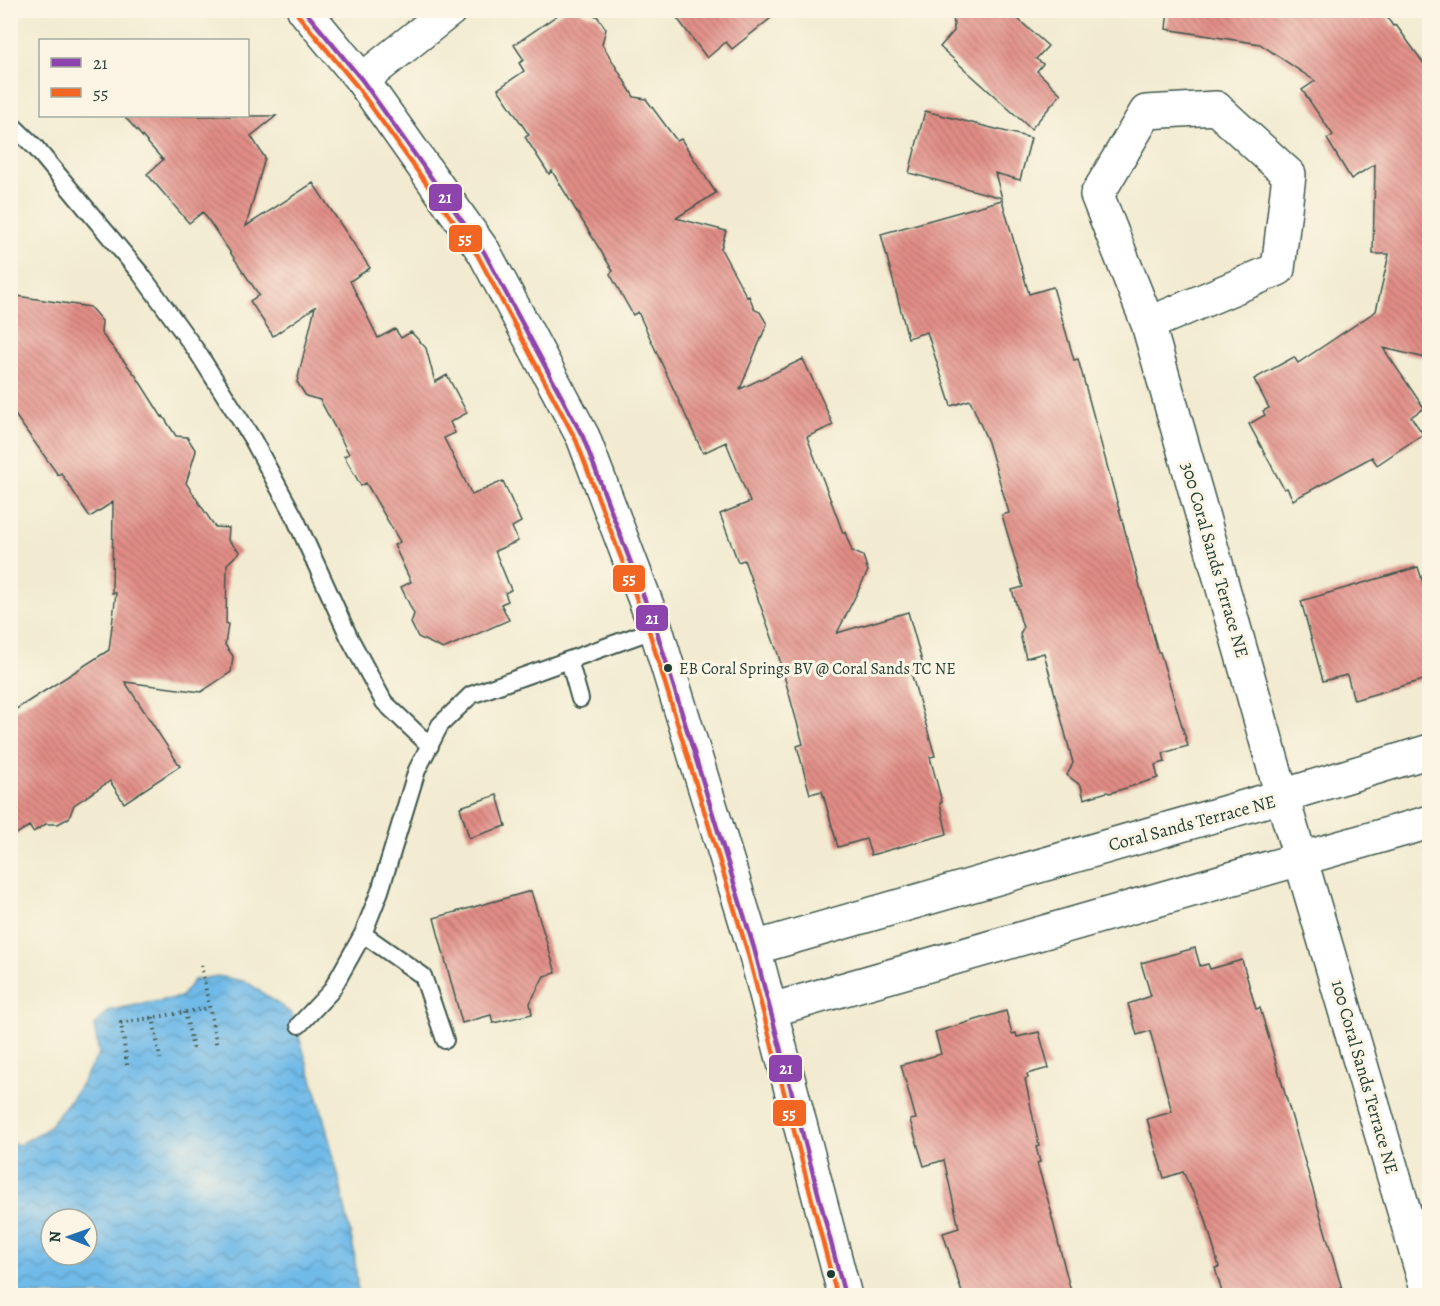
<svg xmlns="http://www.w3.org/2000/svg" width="1440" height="1306" font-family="Alegreya,serif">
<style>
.water{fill:url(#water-waves);stroke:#477c8e;stroke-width:1.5;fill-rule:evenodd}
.building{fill:url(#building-back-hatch)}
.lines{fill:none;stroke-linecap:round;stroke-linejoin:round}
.service-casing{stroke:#3f574c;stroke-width:20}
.minor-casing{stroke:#3f574c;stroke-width:36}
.tertiary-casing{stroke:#3f574c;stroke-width:36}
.path{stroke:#3f574c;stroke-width:4;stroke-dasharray:1.5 4.5;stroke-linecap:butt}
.service{stroke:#fff;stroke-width:16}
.minor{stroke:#fff;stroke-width:33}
.tertiary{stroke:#fff;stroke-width:33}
.bus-1-casing{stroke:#fcf5e5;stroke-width:9}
.bus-2-casing{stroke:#fcf5e5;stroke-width:9}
.bus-1{stroke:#8e44ad;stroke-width:4.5}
.bus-2{stroke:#f26522;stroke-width:4.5}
.bus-dot{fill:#1f3d34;stroke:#fcf5e5;stroke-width:2}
.labels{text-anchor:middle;stroke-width:6;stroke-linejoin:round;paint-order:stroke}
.bus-label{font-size:16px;fill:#1f3d34;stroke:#fcf5e5;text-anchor:start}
.street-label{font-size:18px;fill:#1f3d34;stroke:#fcf5e5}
.line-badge{stroke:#fcf5e5;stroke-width:2}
.badge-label{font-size:16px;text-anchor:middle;font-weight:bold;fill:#fff}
</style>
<defs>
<pattern id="water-waves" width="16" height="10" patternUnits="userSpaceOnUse" patternTransform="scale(1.5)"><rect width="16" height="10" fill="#6fbae8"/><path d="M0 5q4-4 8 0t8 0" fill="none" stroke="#5b98bd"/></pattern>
<pattern id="building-back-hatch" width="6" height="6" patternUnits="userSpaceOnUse" patternTransform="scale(1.5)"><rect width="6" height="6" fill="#e18c85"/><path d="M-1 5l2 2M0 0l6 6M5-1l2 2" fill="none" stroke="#b6746e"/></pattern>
</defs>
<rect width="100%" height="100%" fill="#fcf5e5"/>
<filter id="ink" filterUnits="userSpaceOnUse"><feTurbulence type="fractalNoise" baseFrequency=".0167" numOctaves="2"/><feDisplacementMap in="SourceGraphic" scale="12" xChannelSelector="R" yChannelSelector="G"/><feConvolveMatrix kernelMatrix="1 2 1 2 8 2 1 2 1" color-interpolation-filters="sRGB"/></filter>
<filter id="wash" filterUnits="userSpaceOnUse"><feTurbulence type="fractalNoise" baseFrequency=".008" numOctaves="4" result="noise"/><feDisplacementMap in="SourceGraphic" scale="24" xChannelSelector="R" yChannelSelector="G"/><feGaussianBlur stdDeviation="1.35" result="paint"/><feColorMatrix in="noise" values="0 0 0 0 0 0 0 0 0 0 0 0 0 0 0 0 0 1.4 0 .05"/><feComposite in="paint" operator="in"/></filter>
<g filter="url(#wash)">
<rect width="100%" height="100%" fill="#f2ebd1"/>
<path class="water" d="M218 976 247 982 292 1014 321 1108 338 1174 354 1251 358 1295H11L10 1142 19 1145 47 1129 74 1095 99 1054 94 1025 110 1010 181 997 194 980ZM51 1219H87V1255H51Z"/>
<g id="blocks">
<path class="building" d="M565 10H580L582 13 597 16 606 29 602 44 634 97 646 99 677 141 681 139 716 193 676 218 726 231 721 249 747 297 749 296 755 310 760 312 767 324 740 389 803 359 824 404 833 425 807 437 843 533 845 532 852 551 863 556 868 571 837 633 908 612 925 672 912 676 935 756 930 757 942 802 940 803 947 834 871 855 866 839 838 847 822 791 810 794 797 746 803 744 778 654 744 560 738 562 720 514 750 502 726 442 703 453 638 312 633 315 610 274 613 271 552 171 549 174 525 137 529 135 498 89 524 71 519 63 524 60 514 45Z
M671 10H781L732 49 726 42 707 58Z
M953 10H1008L1048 46 1036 59 1043 64 1037 71 1061 94 1031 129 940 47 954 31Z
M1168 10H1382L1393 26 1396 25 1430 72V359L1383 348 1424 408 1411 417 1423 434 1377 465 1372 457 1293 500 1287 488 1284 489 1249 424 1265 415 1263 411 1269 408 1254 379 1294 357 1298 363 1376 311 1389 254H1373L1375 164 1351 179 1327 139 1333 135 1302 90 1315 81 1260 44 1166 29Z
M925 111 1031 138 1020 180 995 173 1002 198 909 173Z
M124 116H276L251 136 265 158 246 226 313 183 370 268 350 281 378 338 395 329 401 338 411 332 426 348 435 382 447 375 467 413 450 422 455 433 444 438 472 495 503 481 521 522 512 527 518 541 495 551 511 590 505 593 508 601 501 604 509 620 443 649 418 637 411 623 414 614 401 587 411 582 394 545 400 542 366 483 361 486 344 456 349 454 320 400 306 396 297 382 315 307 273 336 250 301 259 295 203 212 189 223 147 174 163 160Z
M1002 200 1029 294 1053 287 1074 360 1078 359 1158 652H1160L1188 746 1163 753 1165 762 1155 765 1158 778 1110 793 1107 792 1084 799 1081 786 1067 775 1073 763 1044 653 1026 658 1020 634 1023 628 1012 590 1023 587 1002 515 1009 513 988 442 970 400 951 406 927 332 908 338 881 234Z
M10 295 90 307 102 321 101 333 136 376 162 417 163 416 176 436 187 437 196 451 186 483 215 527 229 528 228 540 240 552 227 564 226 623 228 624 225 645 233 656 231 672 201 692 125 682 180 766 124 803 110 781 74 805 69 818 58 824H46L33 832 29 826 10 838V713L109 650 116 593H112L113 502 90 517 61 473 58 475 10 408Z
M1418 567 1423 583 1430 581V678L1354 700 1347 675 1323 681 1301 601Z
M497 795 506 826 469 838 460 807Z
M531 891 556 973 544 976 530 1003 532 1014 493 1023 491 1015 462 1023 434 918Z
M1195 948 1200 966 1208 964 1210 969 1242 960 1256 1009 1260 1008 1344 1296H1223L1215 1268 1219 1267 1205 1217 1183 1172 1164 1178 1147 1119 1172 1112 1150 1031 1137 1035 1128 1004 1151 996 1141 963Z
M1006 1011 1012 1034 1016 1033 1017 1037 1039 1032 1049 1068 1027 1074 1028 1078 1025 1079 1039 1146 1036 1147 1040 1162 1037 1163 1052 1214H1051L1072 1296H963L943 1233 959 1228 944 1160 924 1166 910 1120 916 1119 901 1065 941 1054 935 1032Z"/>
</g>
</g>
<g filter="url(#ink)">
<use href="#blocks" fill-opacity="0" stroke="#3f574c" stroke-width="1.5"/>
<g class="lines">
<g class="service-casing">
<path id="service" d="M10 123 35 147 140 273 198 353 253 440 296 520 349 637 384 702 430 746
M580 699 569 660 656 629
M363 934 423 976 445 1040
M299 1025 331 991 363 934 380 891 417 770 440 725 471 695 569 660"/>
</g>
<g class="minor-casing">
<path id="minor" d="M362 80 450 10
M1148 324 1278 269 1289 175 1216 108 1146 112 1097 195 1148 324 1282 796 1429 1296
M754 948 1282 796 1430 751
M771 1010 1430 822"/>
</g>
<g class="tertiary-casing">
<path id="tertiary" d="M304 10 362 80 484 252 583 437 656 629 754 948 845 1296"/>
</g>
<path class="path" d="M201 965 217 1047
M185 1012 194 1053
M153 1017 160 1059
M127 1065 121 1023 209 1008"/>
<use href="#service" class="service"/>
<use href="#minor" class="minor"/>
<use href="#tertiary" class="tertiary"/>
<g class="bus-1-casing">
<path id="bus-1" d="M304 10 362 80 484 252 583 437 656 629 754 948 845 1296"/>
</g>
<g class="bus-2-casing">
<path id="bus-2" d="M298 15 356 85 478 256 576 440 649 631 747 950 837 1296"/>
</g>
<use href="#bus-1" class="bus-1"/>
<use href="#bus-2" class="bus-2"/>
</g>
</g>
<g class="bus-dot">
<circle cx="668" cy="668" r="5"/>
<circle cx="831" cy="1274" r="5"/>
</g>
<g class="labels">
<g class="bus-label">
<text x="679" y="674">EB Coral Springs BV @ Coral Sands TC NE</text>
</g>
<g class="street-label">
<text transform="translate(1215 560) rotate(74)" y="6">300 Coral Sands Terrace NE</text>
<text transform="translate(1192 823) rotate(-15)" y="6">Coral Sands Terrace NE</text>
<text transform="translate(1365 1077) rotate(74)" y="6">100 Coral Sands Terrace NE</text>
</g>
</g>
<g class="line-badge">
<rect x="428" y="183" width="35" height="29" rx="6" fill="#8e44ad"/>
<rect x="448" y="224" width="35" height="29" rx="6" fill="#f26522"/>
<rect x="612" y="564" width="34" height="29" rx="6" fill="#f26522"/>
<rect x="635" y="604" width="34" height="28" rx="6" fill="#8e44ad"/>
<rect x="768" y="1054" width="35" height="29" rx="6" fill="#8e44ad"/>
<rect x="772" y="1099" width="35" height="28" rx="6" fill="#f26522"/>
</g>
<g class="badge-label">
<text x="445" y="203">21</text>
<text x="465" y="244">55</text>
<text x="629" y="584">55</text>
<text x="652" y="624">21</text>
<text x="786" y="1074">21</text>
<text x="789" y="1119">55</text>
</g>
<rect width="1440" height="1306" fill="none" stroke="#fcf5e5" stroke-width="36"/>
<rect x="39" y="39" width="210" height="78" fill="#fcf5e5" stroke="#a4ab9e" stroke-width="1.5"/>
<rect x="51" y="58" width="30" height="9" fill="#8e44ad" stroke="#a4ab9e" stroke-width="1.5"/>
<text x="93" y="69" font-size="18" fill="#1f3d34">21</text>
<rect x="51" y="88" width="30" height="9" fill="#f26522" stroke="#a4ab9e" stroke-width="1.5"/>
<text x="93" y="99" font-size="18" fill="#1f3d34">55</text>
<g transform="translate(69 1237) rotate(271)"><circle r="28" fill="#fcf5e5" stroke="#a4ab9e" stroke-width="1.5"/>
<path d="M0-4.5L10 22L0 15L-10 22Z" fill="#1f6fb2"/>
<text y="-9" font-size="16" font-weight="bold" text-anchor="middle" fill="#1f3d34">N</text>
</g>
</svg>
